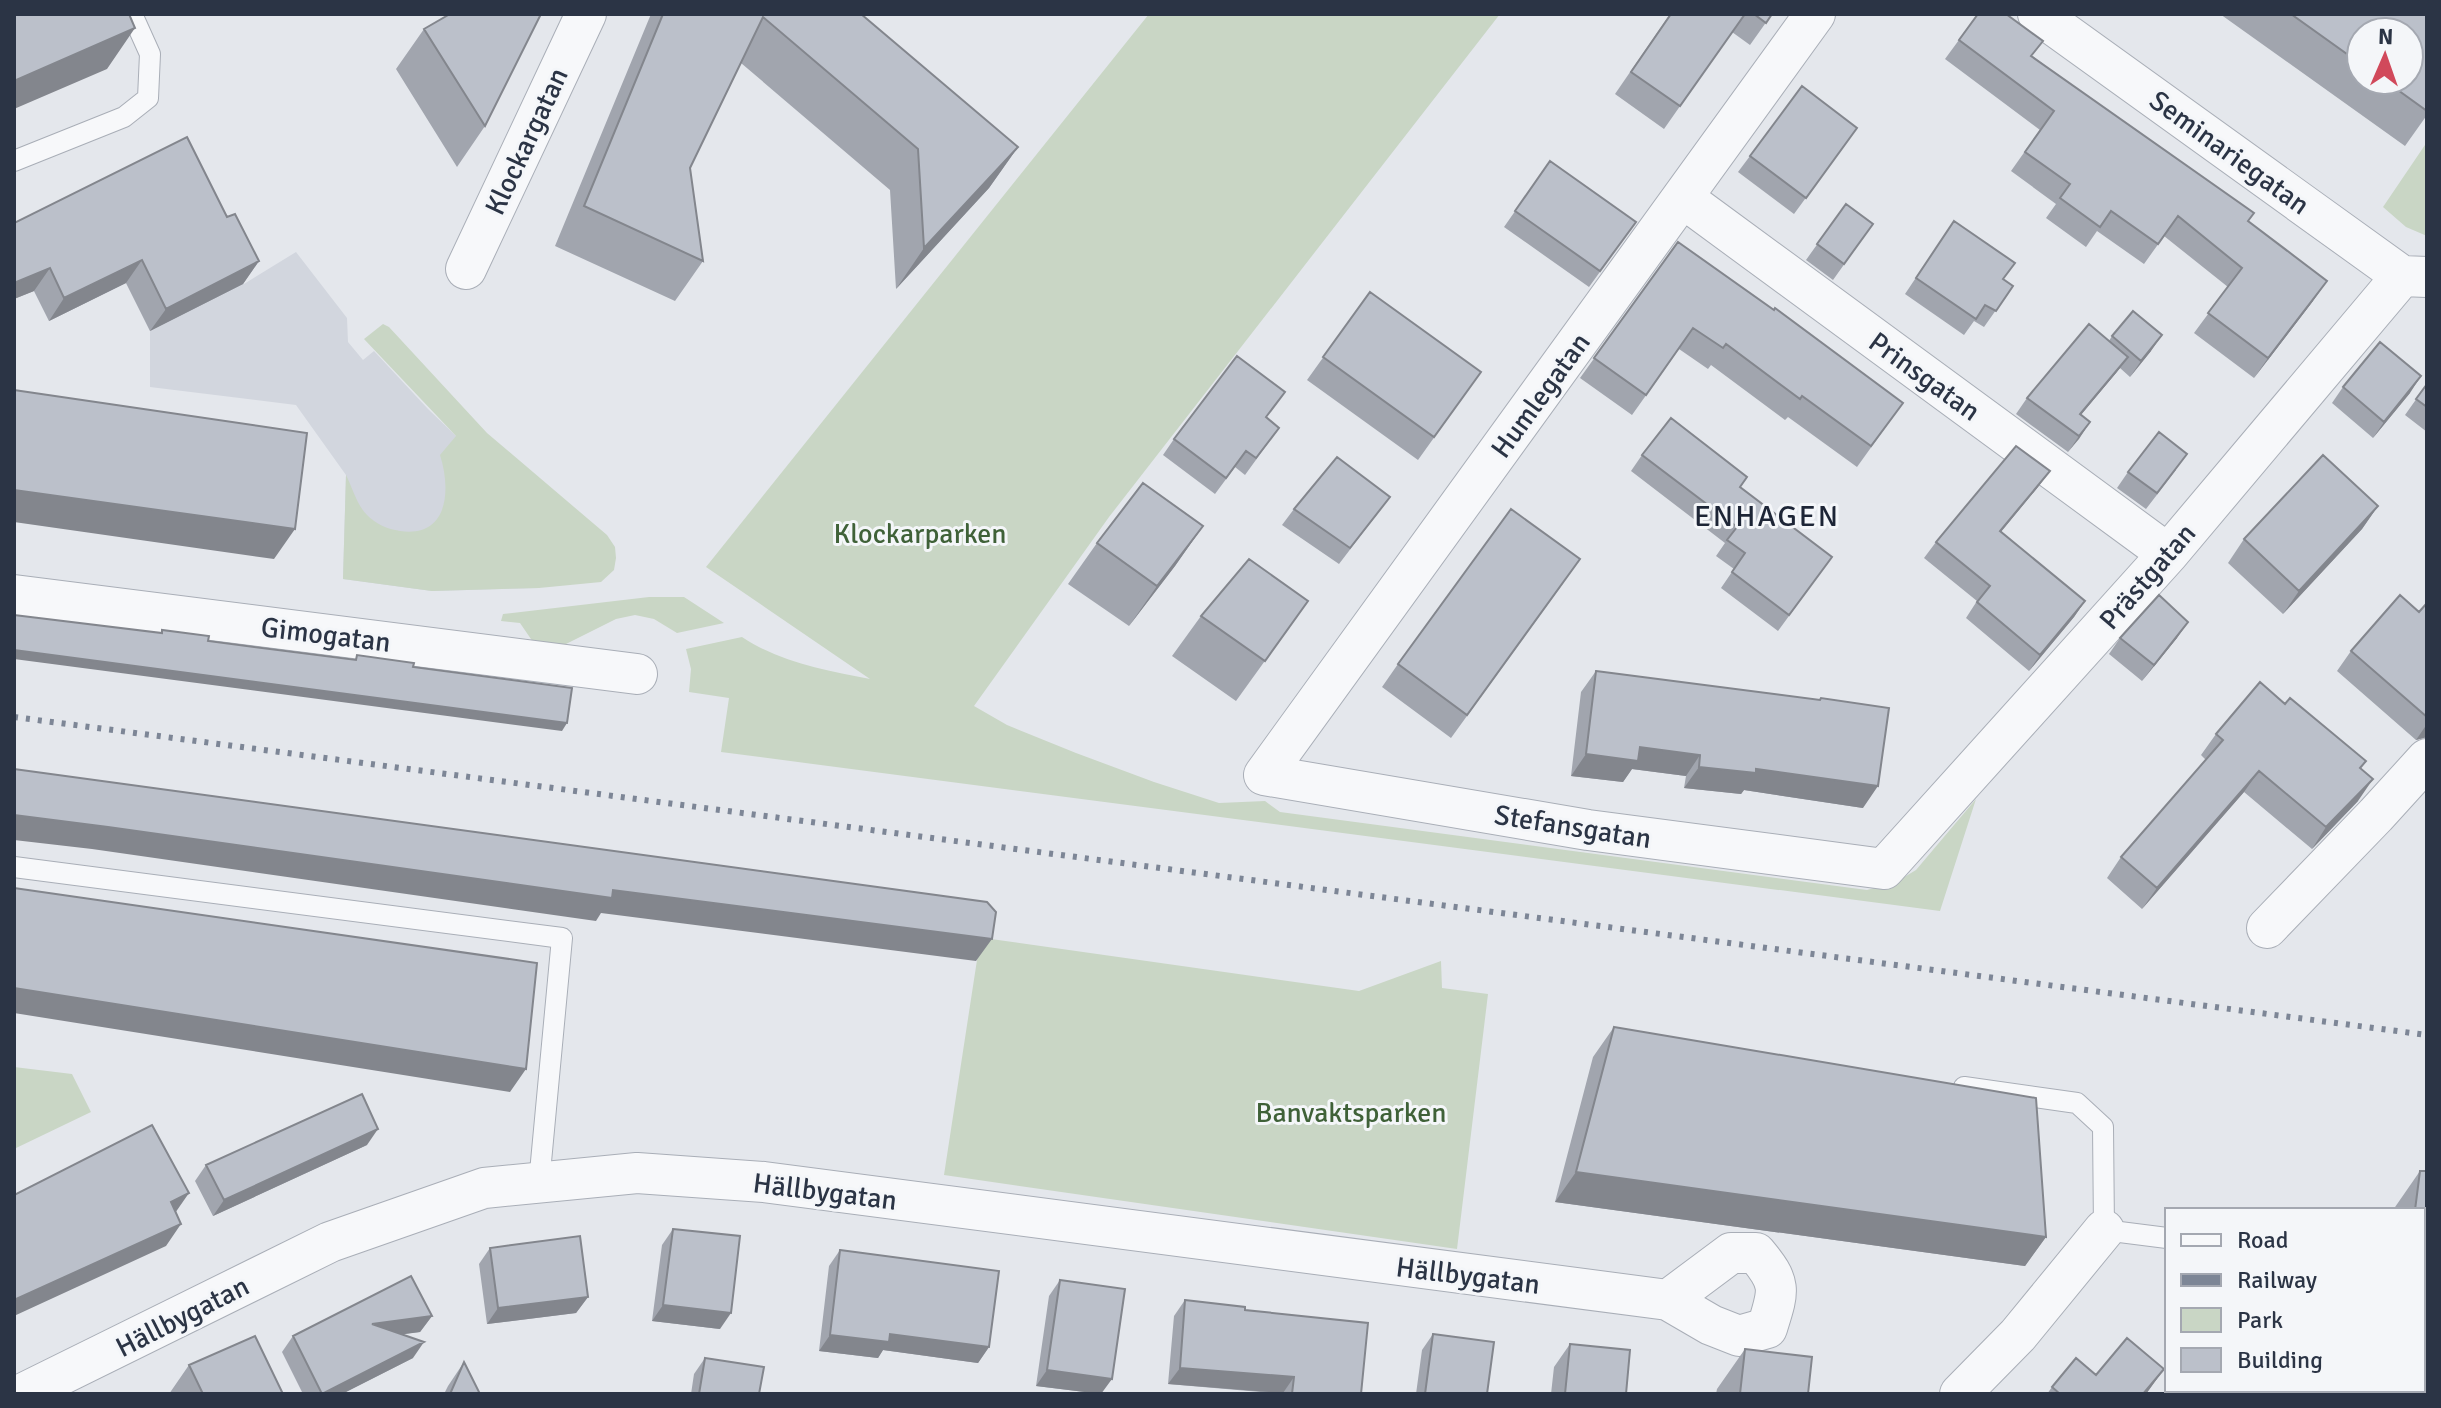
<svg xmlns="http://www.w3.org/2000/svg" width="2441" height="1408" font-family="Signika,sans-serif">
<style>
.built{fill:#d2d6de}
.green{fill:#c9d6c5}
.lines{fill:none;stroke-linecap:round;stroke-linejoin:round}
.lane-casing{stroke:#a9aeb7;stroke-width:22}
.street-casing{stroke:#a9aeb7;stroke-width:42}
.lane{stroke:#f7f8fa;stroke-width:20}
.street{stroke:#f7f8fa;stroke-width:40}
.rail{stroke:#7d8696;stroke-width:6;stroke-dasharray:4 8;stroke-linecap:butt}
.wall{fill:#a1a5ae;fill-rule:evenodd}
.shaded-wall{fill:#83868d}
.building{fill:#bbc0ca;stroke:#83868d;stroke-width:2}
.labels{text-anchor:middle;stroke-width:6;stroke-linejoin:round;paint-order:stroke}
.street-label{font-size:28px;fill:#2b3445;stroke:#f4f6f9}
.park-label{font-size:28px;fill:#3f6138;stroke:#f4f6f9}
.neighbourhood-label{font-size:30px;letter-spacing:2px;fill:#1d2536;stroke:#f4f6f9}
</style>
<rect width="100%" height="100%" fill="#e4e7ec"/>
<path class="built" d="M14 251 244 284 296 252 347 318 348 342 363 360 374 351 428 409 527 504 539 588 432 591 343 579 346 475 296 405 150 387V331L126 283 49 321Z"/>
<path class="green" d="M1149 14H1500L1109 517 974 706 1007 725 1076 753 1154 782 1219 803 1265 801 1280 812 1867 890 1896 882 1916 870 1976 799 1940 911 721 752 729 698 689 692 691 669 686 649 742 637C781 663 825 670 870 679L706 567Z
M2427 142V236L2406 227 2383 207Z
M383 324 389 327 487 433 607 535 615 547 616 558 614 570 601 582 539 588 432 591 343 579 346 475C352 487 357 505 367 515 376 524 387 529 400 531 449 538 451 489 440 455L456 436 364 339Z
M649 597H684L724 623 677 633 654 619 635 615 616 619 564 645 533 642 520 623 501 621 503 614Z
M981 934 991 939 1359 991 1441 961 1442 988 1488 994 1457 1249 944 1175Z
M14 1067 72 1074 91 1112 14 1149Z"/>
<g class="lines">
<g class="lane-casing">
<path id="lane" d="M14 161 124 117 148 98 150 54 132 14
M14 867 562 938 539 1183
M1964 1087 2077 1103 2103 1127 2104 1230 2167 1238"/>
</g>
<g class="street-casing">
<path id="street" d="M1815 14 1264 775 1588 830 1884 869 2168 554 2402 276
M2038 14 2402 276 2427 277
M1683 198 2168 554
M466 269 586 14
M14 595 637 674
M2267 928 2376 815 2427 759
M22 1394 330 1242 484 1188 637 1173 764 1182 1668 1300 1711 1325 1739 1336 1767 1328C1779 1290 1782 1284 1756 1253H1731L1668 1300
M1960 1394 2018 1335 2104 1230"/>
</g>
<use href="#lane" class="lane"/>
<use href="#street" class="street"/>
<path class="rail" d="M14 717 2427 1035"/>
</g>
<path class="wall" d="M651 14H861L1018 147 989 188 896 289 890 190 741 63 690 168 703 261 675 301 555 246Z
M1670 14H1772L1750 45 1732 32 1664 129 1615 94Z
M1978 14 2248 222 2313 301 2254 378 2194 333 2228 287 2164 236 2144 264 2097 231 2086 247 2046 218 2056 204 2011 171 2040 130 1945 59Z
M2220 14H2427V115L2405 146ZM2361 32 2409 80H2361Z
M424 29 485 126 457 167 396 69Z
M1857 128 1794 214 1738 172 1750 156Z
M1550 161 1636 222 1589 287 1504 227Z
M1846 204 1873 224 1833 280 1806 260Z
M227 217 259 261 243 284 150 331 126 283 49 321 34 291 14 299V223Z
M1954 221 2003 279 2013 286 1984 327 1974 321 1964 335 1905 294Z
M1678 242 1903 403 1857 467 1788 417 1785 420 1711 365 1708 369 1679 349 1632 415 1580 378Z
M1370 292 1481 372 1418 460 1307 380Z
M2112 336 2151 351 2130 377 2120 368 2081 415 2090 422 2068 452 2016 414 2027 398 2109 341Z
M2427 384V432L2405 415Z
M2343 387 2410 393 2373 438 2332 403Z
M1267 418 1279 428 1245 475 1235 467 1215 494 1163 455 1174 439Z
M1642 455 1747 477 1740 488 1832 557 1778 631 1721 588 1734 569 1716 556 1725 543 1631 471Z
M2176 470 2146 509 2117 488 2128 472Z
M2038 487 2001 532 2085 601 2074 617 2029 671 1966 618 1977 601 1924 558 1936 542Z
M2378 506 2362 529 2283 614 2228 563 2244 539Z
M1294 509 1378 513 1339 564 1282 525Z
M1203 526 1175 566 1129 626 1068 584 1097 543Z
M1564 582 1451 738 1382 687 1398 664Z
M1308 601 1236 701 1172 656 1201 616Z
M2427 603V737L2416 740 2337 671 2351 651 2419 612Z
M2120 638H2177L2142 681 2109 654Z
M1596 671 1819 700 1821 698 1863 808 1744 790 1741 794 1684 788 1686 776 1632 769 1623 782 1571 776 1581 692Z
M2285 704 2366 761 2360 769 2358 801 2312 849 2244 792 2142 909 2107 878 2121 857 2206 760 2201 755 2216 734Z
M1614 1027 2046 1237 2025 1266 1555 1202 1593 1057Z
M367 1145 213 1216 195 1181 206 1165Z
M2420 1171 2423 1210H2393Z
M673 1229 720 1329 652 1321 662 1245Z
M490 1248 588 1297 576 1313 487 1324 479 1264Z
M840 1250 989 1347 978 1363 883 1350 878 1358 819 1351 829 1266Z
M1060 1280 1101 1394 1036 1386 1049 1296Z
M1185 1300 1361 1394H1283L1168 1384 1174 1316Z
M432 1316 420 1332 402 1334 413 1358 342 1394H303L282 1352 293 1336Z
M1433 1334 1487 1394H1416L1422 1350Z
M1570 1344 1626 1394H1551L1554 1367Z
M1745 1349 1808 1394H1716L1717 1389Z
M705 1358 759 1394H691L694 1374Z
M464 1362 480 1394H444L448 1386Z
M189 1365 283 1394H169Z
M2164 1369 2146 1394H2047L2052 1387 2096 1375Z"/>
<path class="shaded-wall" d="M135 28 107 69 14 109V81Z
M1018 147 989 188 896 289 924 248Z
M142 260 126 283 49 321 64 298Z
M259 261 243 284 150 331 166 309Z
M50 268 34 291 14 299V283Z
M2327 281 2313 301 2254 378 2268 358Z
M2162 335 2151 351 2130 377 2141 361Z
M2128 357 2116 373 2068 430 2080 414Z
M2421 376 2410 393 2373 438 2384 422Z
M2090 422 2079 439 2068 452 2079 436Z
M2050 471 2038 487 1988 547 2000 531Z
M14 490 295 529 274 559 14 522Z
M2378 506 2362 529 2283 614 2299 591Z
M1203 526 1175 566 1129 626 1157 586Z
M2085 601 2074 617 2029 671 2040 655Z
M2188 622 2177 638 2142 681 2154 665Z
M14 650 567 723 562 731 14 659Z
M2427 724V737L2416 740Z
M1640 747 1700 755 1686 776 1632 769 1623 782 1571 776 1586 754Z
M1699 767 1756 769 1878 786 1863 808 1744 790 1741 794 1684 788Z
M2259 771 2244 792 2142 909 2157 888Z
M2373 779 2358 801 2312 849 2326 827Z
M14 815 613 890 992 939 976 961 601 913 596 921 92 849 14 840Z
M14 988 526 1069 510 1092 14 1013Z
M378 1129 367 1145 213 1216 224 1200Z
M1576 1172 2046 1237 2025 1266 1555 1202Z
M189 1193 173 1216 171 1202Z
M181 1224 166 1246 14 1316V1300Z
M2423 1245H2427V1289H2423Z
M588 1297 576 1313 487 1324 498 1308Z
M663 1305 731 1313 720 1329 652 1321Z
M432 1316 420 1332 361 1340 372 1324Z
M890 1334 989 1347 978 1363 883 1350 878 1358 819 1351 830 1335Z
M424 1342 413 1358 342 1394H322Z
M1180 1368 1294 1377 1283 1393 1168 1384Z
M2164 1369 2146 1394H2143Z
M1047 1370 1112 1379 1101 1394 1036 1386Z"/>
<path class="building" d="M14 14H129L135 28 14 81Z
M450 14H541L485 126 424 29Z
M663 14H861L1018 147 924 248 918 149 763 17 690 168 703 261 584 206Z
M1671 14H1745L1680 106 1631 72Z
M1754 14H1772L1766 23Z
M1978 14H2006L2043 41 2031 56 2254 213 2248 221 2327 281 2268 358 2208 313 2242 268 2178 216 2158 244 2111 211 2100 227 2060 198 2070 184 2025 152 2054 111 1959 40Z
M2291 14H2427V111L2384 80H2409V32H2361V64Z
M1802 86 1857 128 1806 198 1750 156Z
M187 137 227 217 235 214 259 261 166 309 142 260 64 298 50 268 14 283V223Z
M1550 161 1636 222 1600 271 1515 211Z
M1846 204 1873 224 1844 264 1817 244Z
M1954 221 2015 263 2003 279 2013 286 1996 311 1985 305 1976 319 1916 278Z
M1678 242 1774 310 1775 308 1903 403 1871 446 1802 396 1800 399 1726 344 1723 348 1693 328 1646 395 1594 358Z
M1370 292 1481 372 1434 437 1323 357Z
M2133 311 2162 335 2141 361 2112 336Z
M2089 324 2128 357 2080 414 2090 422 2079 436 2027 398Z
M2380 342 2421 376 2384 422 2343 387Z
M1237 356 1285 392 1266 417 1279 428 1256 458 1246 451 1226 478 1174 439Z
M2427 384V407L2416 399Z
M14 390 307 433 295 529 14 490Z
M1671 418 1747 477 1740 487 1832 557 1789 615 1732 572 1745 553 1727 540 1737 527 1642 455Z
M2159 432 2187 454 2157 493 2128 472Z
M2016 446 2050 471 2000 531 2085 601 2040 655 1977 602 1990 586 1936 542Z
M2323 455 2378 506 2299 591 2244 539Z
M1337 457 1390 497 1350 548 1294 509Z
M1143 483 1203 526 1157 586 1097 543Z
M1511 509 1580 559 1467 715 1398 664Z
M1249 559 1308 601 1265 661 1201 616Z
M2159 595 2188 622 2154 665 2120 638Z
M2400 595 2419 612 2427 603V717L2351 651Z
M14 615 162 633V630L209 636 208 641 356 660 357 655 414 663 413 667 572 688 567 723 14 650Z
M1596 671 1820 700 1821 698 1889 708 1878 786 1756 769V773L1699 767 1700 755 1640 747 1638 761 1586 754Z
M2260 682 2285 704 2290 698 2366 761 2360 768 2373 779 2326 827 2259 771 2157 888 2121 857 2223 740 2216 734Z
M14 769 987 902 996 912 992 939 613 890 612 898 108 827 14 815Z
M14 888 537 963 526 1069 14 988Z
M1614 1027 2036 1098 2046 1237 1576 1172Z
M362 1094 378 1129 224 1200 206 1165Z
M152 1125 189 1193 171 1202 181 1224 14 1300V1195Z
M2420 1171H2427V1245H2423V1210H2415Z
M673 1229 740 1236 731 1313 663 1305Z
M580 1236 588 1297 498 1308 490 1248Z
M840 1250 999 1271 989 1347 890 1334 889 1342 830 1335Z
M411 1276 432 1316 372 1324 424 1342 322 1394 293 1336Z
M1060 1280 1125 1289 1112 1379 1047 1370Z
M1185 1300 1245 1307V1310L1368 1323 1361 1394H1292L1294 1377 1180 1368Z
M1433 1334 1494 1342 1487 1394H1425Z
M255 1336 283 1394H203L189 1365Z
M2127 1338 2164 1369 2143 1394H2060L2052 1387 2076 1358 2096 1375Z
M1570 1344 1630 1350 1626 1394H1565Z
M1745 1349 1812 1357 1808 1394H1740Z
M705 1358 764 1367 759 1394H699Z
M464 1362 480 1394H450Z"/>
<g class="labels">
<g class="street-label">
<text transform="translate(526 141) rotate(-65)" y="10">Klockargatan</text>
<text transform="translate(2230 152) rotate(36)" y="10">Seminariegatan</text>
<text transform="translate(1925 376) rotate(36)" y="10">Prinsgatan</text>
<text transform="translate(1540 395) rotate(-54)" y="10">Humlegatan</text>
<text transform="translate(2147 576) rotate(-49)" y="10">Prästgatan</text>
<text transform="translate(326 634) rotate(7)" y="10">Gimogatan</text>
<text transform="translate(1573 826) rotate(9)" y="10">Stefansgatan</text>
<text transform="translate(825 1191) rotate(7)" y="10">Hällbygatan</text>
<text transform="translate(1468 1275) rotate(7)" y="10">Hällbygatan</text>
<text transform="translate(182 1316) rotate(-27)" y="10">Hällbygatan</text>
</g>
<g class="park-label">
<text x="920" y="543">Klockarparken</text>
<text x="1351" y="1122">Banvaktsparken</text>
</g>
<g class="neighbourhood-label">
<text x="1767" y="526">ENHAGEN</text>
</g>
</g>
<rect width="2441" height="1408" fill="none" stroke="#2b3445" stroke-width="32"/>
<rect x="2165" y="1208" width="260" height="184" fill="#f4f6f9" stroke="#a4a8b1" stroke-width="2"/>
<rect x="2181" y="1234" width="40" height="12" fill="#f7f8fa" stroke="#a4a8b1" stroke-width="2"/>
<text x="2237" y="1248" font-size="24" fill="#2b3445">Road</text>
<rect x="2181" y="1274" width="40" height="12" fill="#7d8696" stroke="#a4a8b1" stroke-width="2"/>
<text x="2237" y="1288" font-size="24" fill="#2b3445">Railway</text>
<rect x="2181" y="1308" width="40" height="24" fill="#c9d6c5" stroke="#a4a8b1" stroke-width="2"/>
<text x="2237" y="1328" font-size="24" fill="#2b3445">Park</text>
<rect x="2181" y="1348" width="40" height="24" fill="#bbc0ca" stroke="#a4a8b1" stroke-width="2"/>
<text x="2237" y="1368" font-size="24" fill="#2b3445">Building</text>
<g transform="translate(2385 56) rotate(2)"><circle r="38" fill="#f4f6f9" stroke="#a4a8b1" stroke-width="2"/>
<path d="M0-6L14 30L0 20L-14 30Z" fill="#d1495b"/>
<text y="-12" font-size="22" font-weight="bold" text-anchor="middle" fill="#2b3445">N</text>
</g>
</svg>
